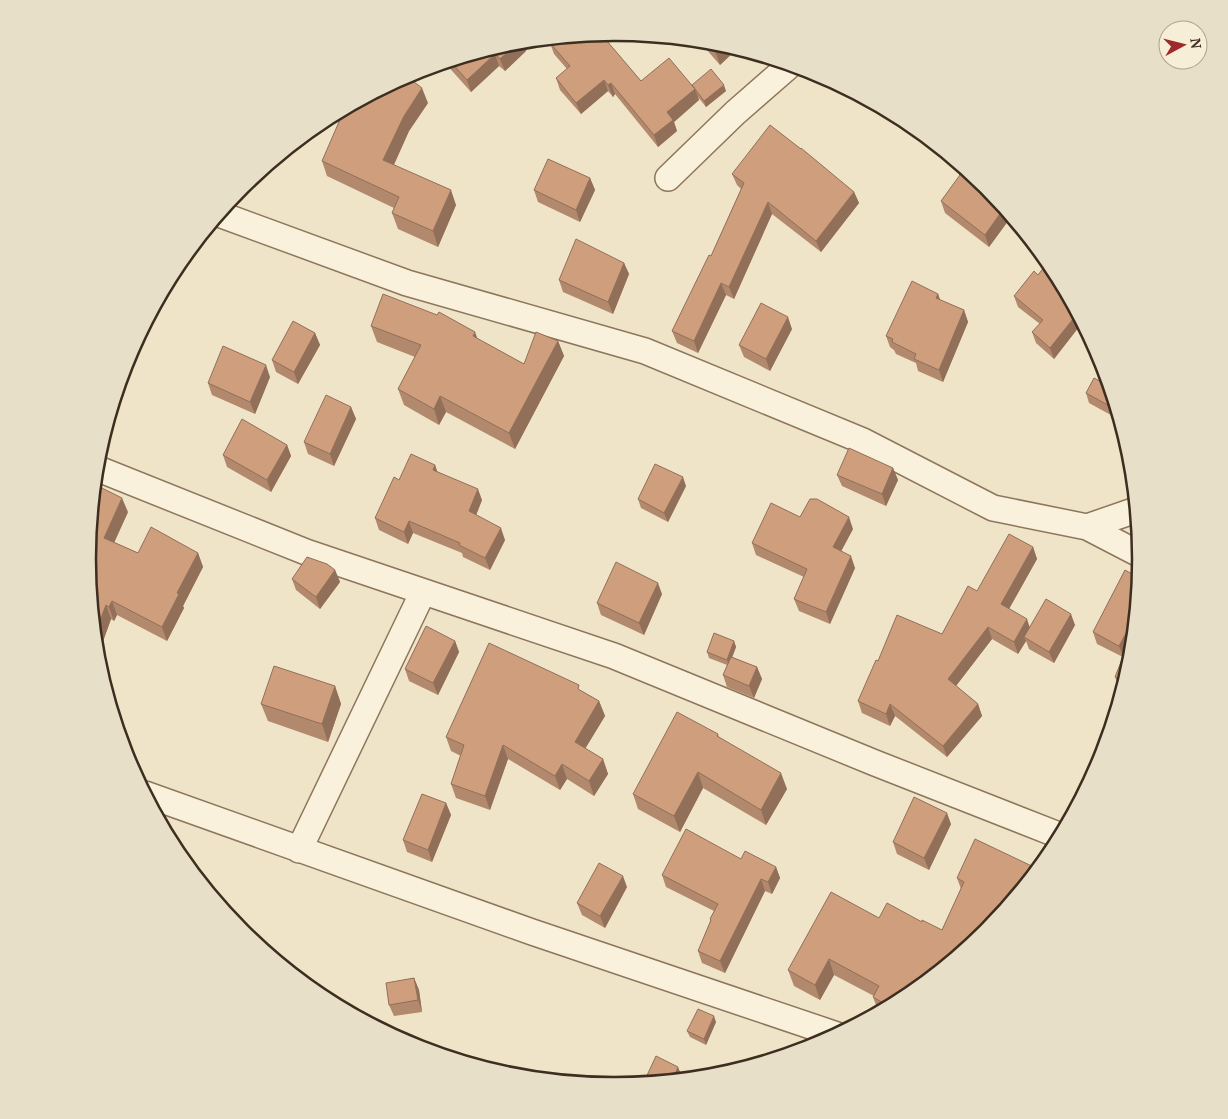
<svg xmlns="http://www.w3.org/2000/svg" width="1228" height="1119" font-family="'PT Serif',serif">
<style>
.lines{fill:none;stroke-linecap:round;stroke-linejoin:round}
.minor-casing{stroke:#8d765c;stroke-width:28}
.minor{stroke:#faf1dc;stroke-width:25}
.wall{fill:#b2896c}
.shaded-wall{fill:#916f58}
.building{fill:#cf9f7d;stroke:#916f58}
.rim{fill:none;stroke:#3d2e20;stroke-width:2.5}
</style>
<rect width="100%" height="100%" fill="#f0e4c8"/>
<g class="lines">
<g class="minor-casing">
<path id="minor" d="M668 178 735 113 790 65
M219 214 407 283 645 351 863 441 993 508 1087 527 1136 510
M96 468 306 552 614 656 875 763 1061 836
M1087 527 1141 555
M145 794 532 932 837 1035
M299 850 423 592"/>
</g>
<use href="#minor" class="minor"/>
</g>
<path class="wall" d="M605 39 641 81 692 85 726 91 706 107 698 97 699 100 674 122 677 131 658 147 615 94 613 97 608 91 581 114 560 90 556 78 567 69 554 54 550 43Z
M523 41 526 51 505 71 499 66 471 92 445 63 511 43Z
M699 41 717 43 737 49 720 65Z
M428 103 409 131 394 165 456 205 438 247 398 229 392 213 394 208 327 176 322 161Z
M732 174 854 192 859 203 821 252 772 214 734 299 726 295 698 353 677 343 672 331 711 256 741 189 737 185Z
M959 174 987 187 1011 217 989 247 945 213 941 201 960 176Z
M590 178 595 190 580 222 538 202 534 190Z
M624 263 629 274 613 314 563 292 559 280Z
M1052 267 1082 323 1054 359 1036 343 1032 332 1040 324 1018 307 1014 296 1038 275Z
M938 294 940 300 964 310 968 322 943 382 918 371 916 363 896 354 894 350 890 347 886 336Z
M371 326 477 339 524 364 558 341 564 356 515 449 446 412 439 425 404 405 398 389 415 357 377 342Z
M792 329 770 371 744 357 739 345Z
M315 333 320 345 298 384 276 372 272 360Z
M270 377 255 414 212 395 208 383Z
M1109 386 1120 420 1089 403 1086 393Z
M351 407 356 419 334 466 308 454 304 442Z
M287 445 291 456 271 492 227 467 223 455Z
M435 465 437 471 482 500 476 515 505 540 490 570 463 557 462 553 413 533 408 544 379 530 375 518 399 480Z
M893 468 898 480 886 506 842 486 837 475Z
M686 486 668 522 641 508 638 499Z
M128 512 114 542 138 553H198L203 567 183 606 184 608 167 641 117 615 114 621 111 619 97 658 87 559Z
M800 517 853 529 841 551 855 568 830 624 799 611 794 599 804 577 756 555 752 543Z
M1033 547 1037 559 1009 609 1030 627 1075 625 1054 663 1029 649 1026 641 1018 654 992 639 956 686 978 704 982 716 947 757 895 716 890 726 862 713 858 701 878 661 942 634 977 591Z
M335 570 340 582 320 609 296 590 292 579Z
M1125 570 1126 652 1131 663 1122 690 1119 689 1115 677 1123 657 1097 644 1093 632Z
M662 594 644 635 601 615 597 603Z
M455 641 459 652 438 695 409 681 405 669Z
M734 641 736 647 732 657 757 667 762 679 754 698 727 687 723 675 727 665 709 658 707 652Z
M335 686 341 704 328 742 268 721 261 704Z
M581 691 599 701 605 716 585 749 603 759 608 774 594 796 567 779 560 790 508 759 490 810 456 798 451 784 461 756 451 751 446 737Z
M718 734 719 737 787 789 766 825 703 788 680 832 638 809 633 794Z
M446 803 451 815 432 862 407 852 403 840Z
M951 824 929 870 897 854 893 842Z
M741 859 776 867 780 878 772 894 765 891 725 973 702 963 698 951 710 922V919L714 911 666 887 662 875Z
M1038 869 986 932 907 998 879 1013 873 997 874 996 834 975 820 1000 794 986 788 970 879 918 922 922 942 930 961 889 957 878Z
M627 887 605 928 582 915 577 903Z
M414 978 419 990 422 1012 394 1016 389 1005Z
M716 1022 706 1045 690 1037 687 1031Z"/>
<path class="shaded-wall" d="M523 41 526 51 505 71 500 59 519 42Z
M720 43 737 49 720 65 714 48Z
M495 54 499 66 471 92 467 80Z
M604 80 608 91 581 114 576 103Z
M611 83 615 94 613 97 608 85Z
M724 85 726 91 706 107 704 101Z
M422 88 428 103 409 131 389 175 383 160 404 116Z
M695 89 699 100 674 122 677 131 658 147 654 135 667 112Z
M590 178 595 190 580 222 576 210Z
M451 190 456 205 438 247 433 231Z
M854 192 859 203 821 252 816 241Z
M768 202 772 214 734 299 729 287Z
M1004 208 1011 217 989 247 985 235Z
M624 263 629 274 613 314 608 302Z
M721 283 726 295 698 353 694 341Z
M938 294 942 305 936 298Z
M964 310 968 322 943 382 939 370Z
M1077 314 1082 323 1054 359 1050 348Z
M788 317 792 329 770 371 766 359Z
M475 332 481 348 473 336Z
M315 333 320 345 298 384 294 372Z
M558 341 564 356 515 449 509 433Z
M266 365 270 377 255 414 250 402Z
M440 396 446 412 439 425 434 409Z
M351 407 356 419 334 466 330 454Z
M287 445 291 456 271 492 267 480Z
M435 465 439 477 433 470Z
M893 468 898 480 886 506 882 494Z
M683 477 686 486 668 522 664 513Z
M478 489 482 500 473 523 469 511Z
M122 498 128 512 110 552 104 538Z
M849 517 853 529 837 559 833 547Z
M409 521 413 533 408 544 404 532Z
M501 528 505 540 490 570 485 558Z
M1033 547 1037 559 1005 616 1001 604Z
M198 553 203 567 183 606 184 608 167 641 162 627 177 593Z
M851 556 855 568 830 624 826 612Z
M335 570 340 582 320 609 316 597Z
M658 583 662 594 644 635 639 623Z
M112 601 117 615 114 621 109 607Z
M106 605 111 619 97 658 94 636Z
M1071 614 1075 625 1054 663 1049 652Z
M1136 615 1133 640 1124 658 1119 646Z
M1027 619 1031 631 1024 637 1026 641 1018 654 1014 642Z
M988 627 992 639 952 691 948 679Z
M455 641 459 652 438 695 433 683Z
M734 641 736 647 729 666 727 660Z
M757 667 762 679 754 698 749 686Z
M335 686 341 704 328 742 322 724Z
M599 701 605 716 580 757 575 742Z
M890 704 895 716 890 726 886 714Z
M978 704 982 716 947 757 943 746Z
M503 745 508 759 490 810 485 796Z
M603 759 608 774 594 796 589 781Z
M562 764 567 779 560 790 555 776Z
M698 772 703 788 680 832 674 816Z
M781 773 787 789 766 825 761 810Z
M446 803 451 815 432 862 428 850Z
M947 813 951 824 929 870 924 858Z
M776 867 780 878 772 894 768 882Z
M623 876 627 887 605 928 600 916Z
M761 879 765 891 725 973 720 961Z
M992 920 994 924 988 930V929Z
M986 928 987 932 981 937Z
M829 959 834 975 820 1000 815 985Z
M414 978 419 990 422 1012 418 1000Z
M714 1016 716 1022 706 1045 704 1039Z
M678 1067 683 1079 672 1081Z"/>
<path class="building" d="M601 34 641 81 669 58 695 89 667 112 673 120 654 135 611 83 608 85 604 80 576 103 556 78 570 66 550 43 555 38Z
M519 42 500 59 495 54 467 80 450 61 511 43Z
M708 42 717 43H720L714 48Z
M711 69 724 85 704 101 692 85Z
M406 76 422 88 404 116 383 160 451 190 433 231 392 213 399 197 322 161 345 108Z
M770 125 801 149V148L854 192 816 241 768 202 729 287 721 283 694 341 672 331 709 255 711 256 744 183 732 174Z
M548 159 590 178 576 210 534 190Z
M964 168 987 187 1004 208 985 235 941 201 960 175 959 174Z
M576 239 624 263 608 302 559 280Z
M1048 262 1052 267 1077 314 1050 348 1032 332 1043 320 1014 296 1034 271 1038 275Z
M912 281 938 294 936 298 964 310 939 370 914 359 916 354 892 342 893 339 886 336Z
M383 294 437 315 439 312 475 332 473 336 524 364 536 332 558 341 509 433 440 396 434 409 398 389 421 345 371 326Z
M761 303 788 317 766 359 739 345Z
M293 321 315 333 294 372 272 360Z
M223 346 266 365 250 402 208 383Z
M1094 378 1109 386 1117 410 1086 393Z
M326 395 351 407 330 454 304 442Z
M242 419 287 445 267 480 223 455Z
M849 448 893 468 882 494 837 475Z
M411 454 435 465 433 470 478 489 469 511 501 528 485 558 459 545 460 543 409 521 404 532 375 518 394 477 399 480Z
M655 464 683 477 664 513 638 499Z
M94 484 122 498 104 538 138 553 151 527 198 553 177 593 179 594 162 627 112 601 109 607 106 605 94 636 87 559Z
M810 499H817L849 517 833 547 851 556 826 612 794 599 807 569 752 543 771 503 800 517Z
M1009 534 1033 547 1001 604 1027 619 1014 642 988 627 948 679 978 704 943 746 890 704 886 714 858 701 876 660 878 661 897 615 942 634 968 586 977 591Z
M307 557 327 564 335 570 316 597 292 579Z
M616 562 658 583 639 623 597 603Z
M1125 570 1139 578 1136 615 1119 646 1093 632Z
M1046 599 1071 614 1049 652 1024 637Z
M426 626 455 641 433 683 405 669Z
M714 633 734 641 727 660 707 652Z
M489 643 579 685 578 689 599 701 575 742 603 759 589 781 562 764 555 776 503 745 485 796 451 784 464 745 446 737Z
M1125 652 1132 654 1131 663 1125 681 1115 677Z
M731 657 757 667 749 686 723 675Z
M274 666 335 686 322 724 261 704Z
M677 712 718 734 717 736 781 773 761 810 698 772 674 816 633 794Z
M422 794 446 803 428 850 403 840Z
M914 797 947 813 924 858 893 842Z
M686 829 741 859 745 851 776 867 768 882 761 879 720 961 698 951 711 920 710 919 718 904 662 875Z
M1053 834H1062L1052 853 1042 865Z
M975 839 1038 869 996 921 992 920 988 929 986 928 981 937 907 998 890 1007 873 997 879 986 829 959 815 985 788 970 831 892 879 918 887 903 922 922V920L942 930 964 882 957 878Z
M599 863 623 876 600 916 577 903Z
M414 978 418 1000 389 1005 386 983Z
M698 1009 714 1016 704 1039 687 1031Z
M656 1056 678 1067 672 1081 643 1084Z"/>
<path d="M0 0H1228V1119H0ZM96 559a518 518 0 1 1 1036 0a518 518 0 1 1-1036 0Z" fill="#e8dfc9" fill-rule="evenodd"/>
<path class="rim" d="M96 559a518 518 0 1 1 1036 0a518 518 0 1 1-1036 0Z"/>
<g transform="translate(1183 45) rotate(83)"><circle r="24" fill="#f7eed8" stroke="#ada18e"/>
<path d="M0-4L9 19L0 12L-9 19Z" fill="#9e2a2b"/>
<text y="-8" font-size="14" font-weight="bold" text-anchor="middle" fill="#3d2e20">N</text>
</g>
</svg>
